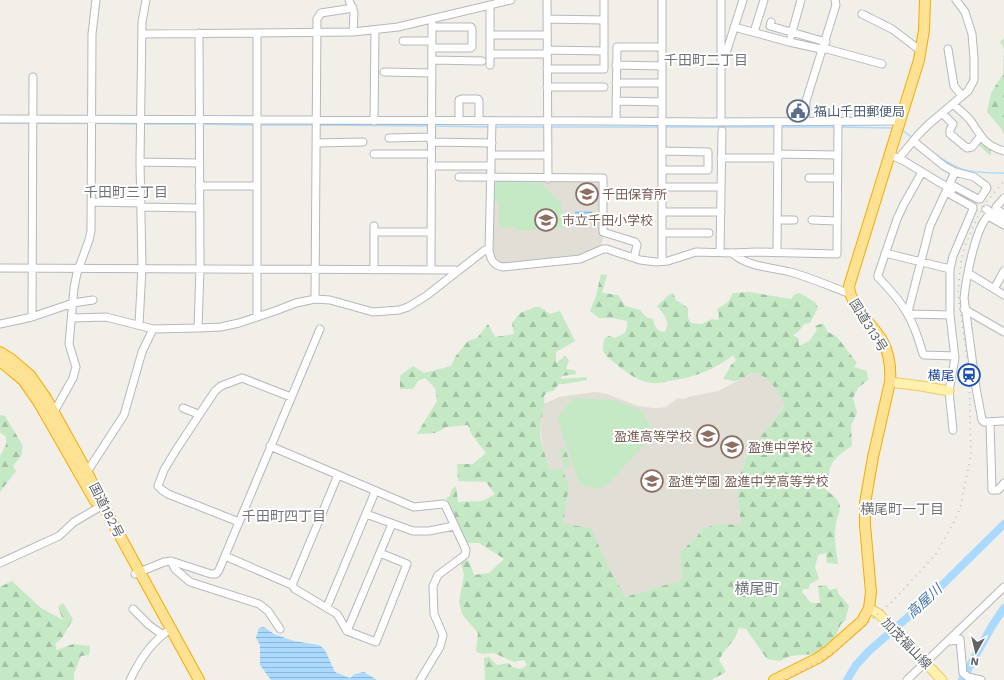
<svg xmlns="http://www.w3.org/2000/svg" width="1004" height="680" font-family="'Work Sans','Noto Sans JP',sans-serif">
<style>
.education{fill:#e1ded6}
.green{fill:url(#green-dots)}
.forest{fill:url(#forest-firs)}
.pitch{fill:#c5e8c5}
.water{fill:url(#water-rules)}
.lines{fill:none;stroke-linecap:round;stroke-linejoin:round}
.stream{stroke:#aadaff;stroke-width:1.5}
.river{stroke:#aadaff;stroke-width:8}
.minor-casing{stroke:#b5b8bc;stroke-width:9}
.major-casing{stroke:#f2c960;stroke-width:11}
.highway-casing{stroke:#f9ab00;stroke-width:12}
.minor{stroke:#fff;stroke-width:7}
.major{stroke:#fff2af;stroke-width:9}
.highway{stroke:#fde293;stroke-width:10}
.rail{stroke:#b6b7b8;stroke-width:1.5;stroke-dasharray:1 5;stroke-linecap:butt}
.labels{text-anchor:middle;stroke-width:4;stroke-linejoin:round;paint-order:stroke}
.service-label{font-size:13px;fill:#4e5e75;stroke:#fff;text-anchor:start}
.education-label{font-size:13px;fill:#785e54;stroke:#fff;text-anchor:start}
.street-label{font-size:13px;fill:#5f6368;stroke:#fff}
.transit-label{font-size:13px;fill:#164399;stroke:#fff;text-anchor:end}
.neighbourhood-label{font-size:14px;fill:#70757a;stroke:#fff}
.water-label{font-size:14px;font-style:italic;fill:#4174aa;stroke:#fff}
.quarter-label{font-size:15px;fill:#70757a;stroke:#fff}
</style>
<defs>
<pattern id="green-dots" width="8" height="8" patternUnits="userSpaceOnUse"><rect width="8" height="8" fill="#c5e8c5"/><path d="M2 2h.1M6 6h.1" fill="none" stroke="#a3c0a4" stroke-width="1.8" stroke-linecap="round"/></pattern>
<pattern id="forest-firs" width="22" height="20" patternUnits="userSpaceOnUse"><rect width="22" height="20" fill="#c5e8c5"/><path d="M5 1l3.5 6h-7zM16 11l3.5 6h-7z" fill="#a3c0a4"/></pattern>
<pattern id="water-rules" width="6" height="5" patternUnits="userSpaceOnUse"><rect width="6" height="5" fill="#aadaff"/><path d="M0 2.5h6" fill="none" stroke="#8eb4d2"/></pattern>
</defs>
<rect width="100%" height="100%" fill="#f1efe8"/>
<path class="education" d="M495 181H601L604 234 601 246 582 255 498 264 491 256 493 183Z
M753 373 759 374 768 380 779 392 784 401V407L747 454 743 469 736 477 741 526 721 524 703 528 696 538 680 552 682 580 625 597 606 564 563 524 569 486 550 470 544 453 540 429 544 404 559 397 595 392 607 394 638 406 654 408 666 407 678 398 685 399 688 397 718 391Z"/>
<path class="green" d="M980 141 991 150V156L978 145Z"/>
<path class="forest" d="M1004 38V135L1001 128 987 112 991 93 1003 74 1004 49 1000 42Z
M601 274 607 275 602 293 618 295 625 306 640 310 646 317 653 319 655 326 659 331 665 332 668 325 665 316 657 306 670 294 673 293 676 300 688 308V318L691 323 702 324 712 319 718 320 719 315 717 309 728 302 733 293 749 292 791 299 794 295 799 293 815 302 818 308 810 323 804 324 799 331 793 335 799 339V346L809 341 817 330 815 326 823 323 828 332 836 336 841 342 857 363 854 367 867 371 868 380 859 387 853 398 857 413 851 426 852 446C830 460 830 464 826 490 849 507 837 508 835 530 834 541 837 554 838 564L827 563 826 553 818 555 815 567 819 579 809 585V589H803L802 592 811 603H820L818 586 826 585 829 590 837 588 838 593 849 606 845 621 841 624 835 638 813 654 790 656 780 661 767 659 746 629 739 628 735 638 723 653 719 660 726 672 711 680H485L484 658 489 657 497 665 509 663 512 667 521 669 527 665 524 660 514 662 494 653 482 654 476 651 478 633 462 614 459 602 464 575 461 564 464 560 469 561 474 575 489 573 504 559 479 543H468L458 528 446 498 450 496 452 489 456 486 458 502 483 501 495 494 486 482 458 481 457 464H473L486 453 472 435 468 425 447 427 435 433 417 434 437 401 435 388 425 378 418 381 413 389H400V376L413 366 424 373 451 366 455 357 468 341 477 338 488 324 495 337 514 334 512 323 520 313 536 307H540L550 314 560 311 575 341 556 352V363L565 356 569 360 566 369 574 370 577 374 562 376 560 379 587 377V380L564 384H559L553 391 547 392 544 396C546 406 541 417 540 427 539 441 546 457 550 470L562 468 569 486 563 524 591 528 607 564 625 597 682 580 680 552 696 538 703 528 721 524 741 525 736 477 743 469 747 454 784 407C784 396 765 372 753 373 747 374 742 380 736 381 732 382 727 379 723 379L731 365 736 360 733 355C720 366 702 374 686 378 682 379 678 379 674 380 667 381 660 384 652 383 639 382 625 372 615 363 604 354 600 352 605 338L609 336 615 338 625 333 627 326V321L613 318H599L590 311 596 296Z
M0 415 5 416 23 446 21 456 13 466 16 471 0 492V456L6 445V437L0 432Z
M565 448 571 466 564 468 560 449Z
M12 581 41 608 63 620 58 607 63 603 73 619 62 638 55 644 57 650 73 644 90 646 89 655 81 656 74 673V680H0V587Z"/>
<path class="pitch" d="M496 182 543 183V188H547L561 204 564 227 517 231 516 227 499 228V202L494 201V184Z
M574 398 613 400 643 411 653 435 610 482 598 489 580 485 557 417Z"/>
<path class="water" d="M575 211H592V219H575Z
M264 627 274 634 294 641 319 645 325 650 335 672 350 678 355 674 364 672 377 680H271L260 665V645L256 638 259 628Z"/>
<g class="lines">
<path class="stream" d="M0 123H30
M36 123H90
M94 123 138 124
M144 124H196
M202 124 254 125
M260 125H314
M318 125 430 126
M434 126 490 127
M494 127H546
M550 127H660
M664 127H776
M780 127H836
M840 127 894 128
M902 130 913 138
M931 151C959 172 969 173 1004 173"/>
<path class="river" d="M847 680 856 665 869 651 924 603 1004 524
M962 680 992 626 1004 608"/>
<g class="minor-casing">
<path id="minor" d="M349 0 354 13 353 32
M547 0 548 179
M862 14 892 29 917 48 921 50
M547 19 604 20
M771 22 770 26 826 42
M734 27 789 42 821 49H827L882 64
M754 32 764 0
M142 34 353 32 398 27 511 0
M490 35H547
M791 36 801 0
M403 41H432
M432 48H470L472 47V29L471 27H432
M948 49 954 86 962 96
M547 50 604 51
M490 54H547
M432 60 482 61
M721 61V0
M490 65V5
M616 65 662 66
M547 69H604V0
M384 72 432 73
M616 83H662
M547 87H604
M616 101 662 102
M953 104C958 109 965 114 970 120 982 136 982 144 1004 151
M942 113 953 124 950 130V134L967 148 972 147 980 137
M0 119 616 121 704 122 900 121
M374 121 375 30
M459 121V100L462 99H478L479 101V121
M616 121 617 47H662
M721 122V69L743 0
M805 122 806 101 836 5 835 0
M389 138 431 137
M431 142 492 143
M316 143 363 142
M917 144 944 166 955 172 974 177 986 186 987 188 980 199H978L950 184
M374 154H431
M778 154 837 155
M492 155H548
M895 157 904 161 952 190
M721 158H778
M899 158 918 135 929 124 968 91 974 80V58L972 34 965 12 956 0
M140 162 199 163
M431 166H491
M662 170H708V152L662 151
M922 172 904 204 897 219 878 275V277C904 304 913 318 923 354L924 355 955 356
M459 177 603 178V232L635 242 637 245 634 258
M809 178H837
M199 186H257
M662 187H721
M946 192 973 207V209L953 256 950 269V315L955 358 949 391 953 430
M1004 198 996 207V209L1004 214
M91 202 141 203
M141 207 199 208
M986 209 1004 220
M662 212H721
M778 220H794
M812 220 837 221
M1004 225 988 216C975 229 966 279 964 298L976 388 982 420 984 422 1004 421
M374 226V270
M374 232H430
M662 233H709
M489 251 492 121
M720 252 722 131
M732 253C747 267 771 267 790 272 809 277 827 285 845 292H849
M777 253 778 122
M885 253 950 269
M662 261V0
M0 268 455 270 458 271
M431 270 432 19
M968 273 1004 295
M994 289 1004 271
M315 299 317 19 321 13 353 8
M964 309 1004 332
M950 315 911 314 908 312 930 226 955 172
M32 317 33 77
M257 317V33
M72 318 106 317 153 329 198 328 221 327 239 323 275 311 296 303 315 299 330 300 373 312 399 310 408 307 426 296 485 250 489 251C491 260 493 265 503 267L580 259 603 249H607L640 260 656 262 668 261 696 252 732 253 757 252 837 254 838 122
M0 324 32 317 73 303 93 300
M139 325 142 267 140 162 142 22 146 0
M198 328 200 268 199 33
M183 408 198 414
M54 412 73 378 76 367 69 344 74 288 77 273 89 240 91 231 92 34 96 0
M990 423 992 490H998L1004 483
M270 446 409 505 414 507 443 504 445 505 466 550 465 555 438 575 433 586 434 614 443 635 440 647 420 680
M87 472 124 415 142 352 153 329
M366 514 413 531H429L454 526
M239 522 168 494 162 490 158 486 164 470 176 450 215 391 221 386 242 378 291 397
M225 556 292 585 295 589 337 614 347 631 376 642 407 564 380 553
M171 561 175 569 190 582 259 604 268 611 280 629
M0 563 59 536 74 522 103 505
M135 574 164 562 171 561 211 574H216L219 570 320 329
M292 585 338 475
M327 607 375 492
M133 609 149 625 163 635
M347 631 392 524
M950 639 951 641 960 639 963 673 968 677 981 680
M130 680C139 661 153 640 171 629
M907 680 1004 587"/>
</g>
<g class="major-casing">
<path id="major" d="M890 382 921 386 949 391
M869 608 879 614 942 680"/>
</g>
<g class="highway-casing">
<path id="highway" d="M0 352 11 359 30 375 46 398 87 472 103 505 199 680
M0 361 23 380 39 403 95 501
M774 680 818 658 828 651 862 621 869 608 871 592 865 525V503L873 457 890 382C891 368 890 355 883 342 874 325 850 307 849 286L919 60 924 30 925 0"/>
</g>
<use href="#minor" class="minor"/>
<use href="#major" class="major"/>
<use href="#highway" class="highway"/>
<path class="rail" d="M785 680 819 662 837 650 894 600 936 554 955 520 960 508 971 455 969 375 958 293 961 261 965 246 978 216 988 200 1004 181"/>
</g>
<defs>
<g id="civic-ring" transform="scale(1.15)"><circle r="9.5" fill="#fff" stroke="#5c6f8a" stroke-width="1.5"/><path d="M-.6-6.5H3V-4.5H.6V-3L4-1V1h2V6H-6V1h2V-1L-.6-3ZM-1.2 2.5V6h2.4V2.5Z" fill="#5c6f8a"/></g>
<g id="school-ring" transform="scale(1.15)"><circle r="9.5" fill="#fff" stroke="#8d6e63" stroke-width="1.5"/><path d="M0-5L7-2L0 1L-7-2ZM-4 1L0 2.5L4 1V4Q0 6-4 4Z" fill="#8d6e63"/></g>
<g id="station-ring" transform="scale(1.15)"><circle r="9.5" fill="#fff" stroke="#1a4fb4" stroke-width="1.5"/><path d="M-3-6H3Q5-6 5-4V2Q5 4 3 4L4.5 6H3L1.5 4h-3L-3 6H-4.5L-3 4Q-5 4-5 2V-4Q-5-6-3-6ZM-3.5-4v3h7v-3ZM-3.5 1v1.5H-2V1ZM2 1v1.5H3.5V1Z" fill="#1a4fb4"/></g>
</defs>
<g fill-rule="evenodd">
<use href="#civic-ring" x="798" y="111"/>
<use href="#school-ring" x="587" y="194"/>
<use href="#school-ring" x="546" y="220"/>
<use href="#station-ring" x="969" y="375"/>
<use href="#school-ring" x="708" y="436"/>
<use href="#school-ring" x="732" y="447"/>
<use href="#school-ring" x="652" y="481"/>
</g>
<g class="labels">
<g class="service-label">
<text x="814" y="116">福山千田郵便局</text>
</g>
<g class="education-label">
<text x="602" y="199">千田保育所</text>
<text x="562" y="225">市立千田小学校</text>
<text x="692" y="441" text-anchor="end">盈進高等学校</text>
<text x="748" y="452">盈進中学校</text>
<text x="668" y="486">盈進学園 盈進中学高等学校</text>
</g>
<g class="street-label">
<text transform="translate(869 325) rotate(58)" y="5">国道313号</text>
<text transform="translate(107 510) rotate(63)" y="5">国道182号</text>
<text transform="translate(907 643) rotate(46)" y="5">加茂福山線</text>
</g>
<g class="transit-label">
<text x="954" y="380">横尾</text>
</g>
<g class="neighbourhood-label">
<text x="706" y="65">千田町二丁目</text>
<text x="126" y="197">千田町三丁目</text>
<text x="902" y="514">横尾町一丁目</text>
<text x="284" y="521">千田町四丁目</text>
</g>
<g class="water-label">
<text transform="translate(924 601) rotate(-43)" y="5">高屋川</text>
</g>
<g class="quarter-label">
<text x="757" y="594">横尾町</text>
</g>
</g>
<g transform="translate(976 652) rotate(188)" stroke="#ffffff" stroke-width="3" paint-order="stroke">
<path d="M0-3L7 15L0 10L-7 15Z" fill="#5f6368"/>
<text y="-6" font-size="11" font-weight="bold" text-anchor="middle" fill="#5f6368">N</text>
</g>
</svg>
